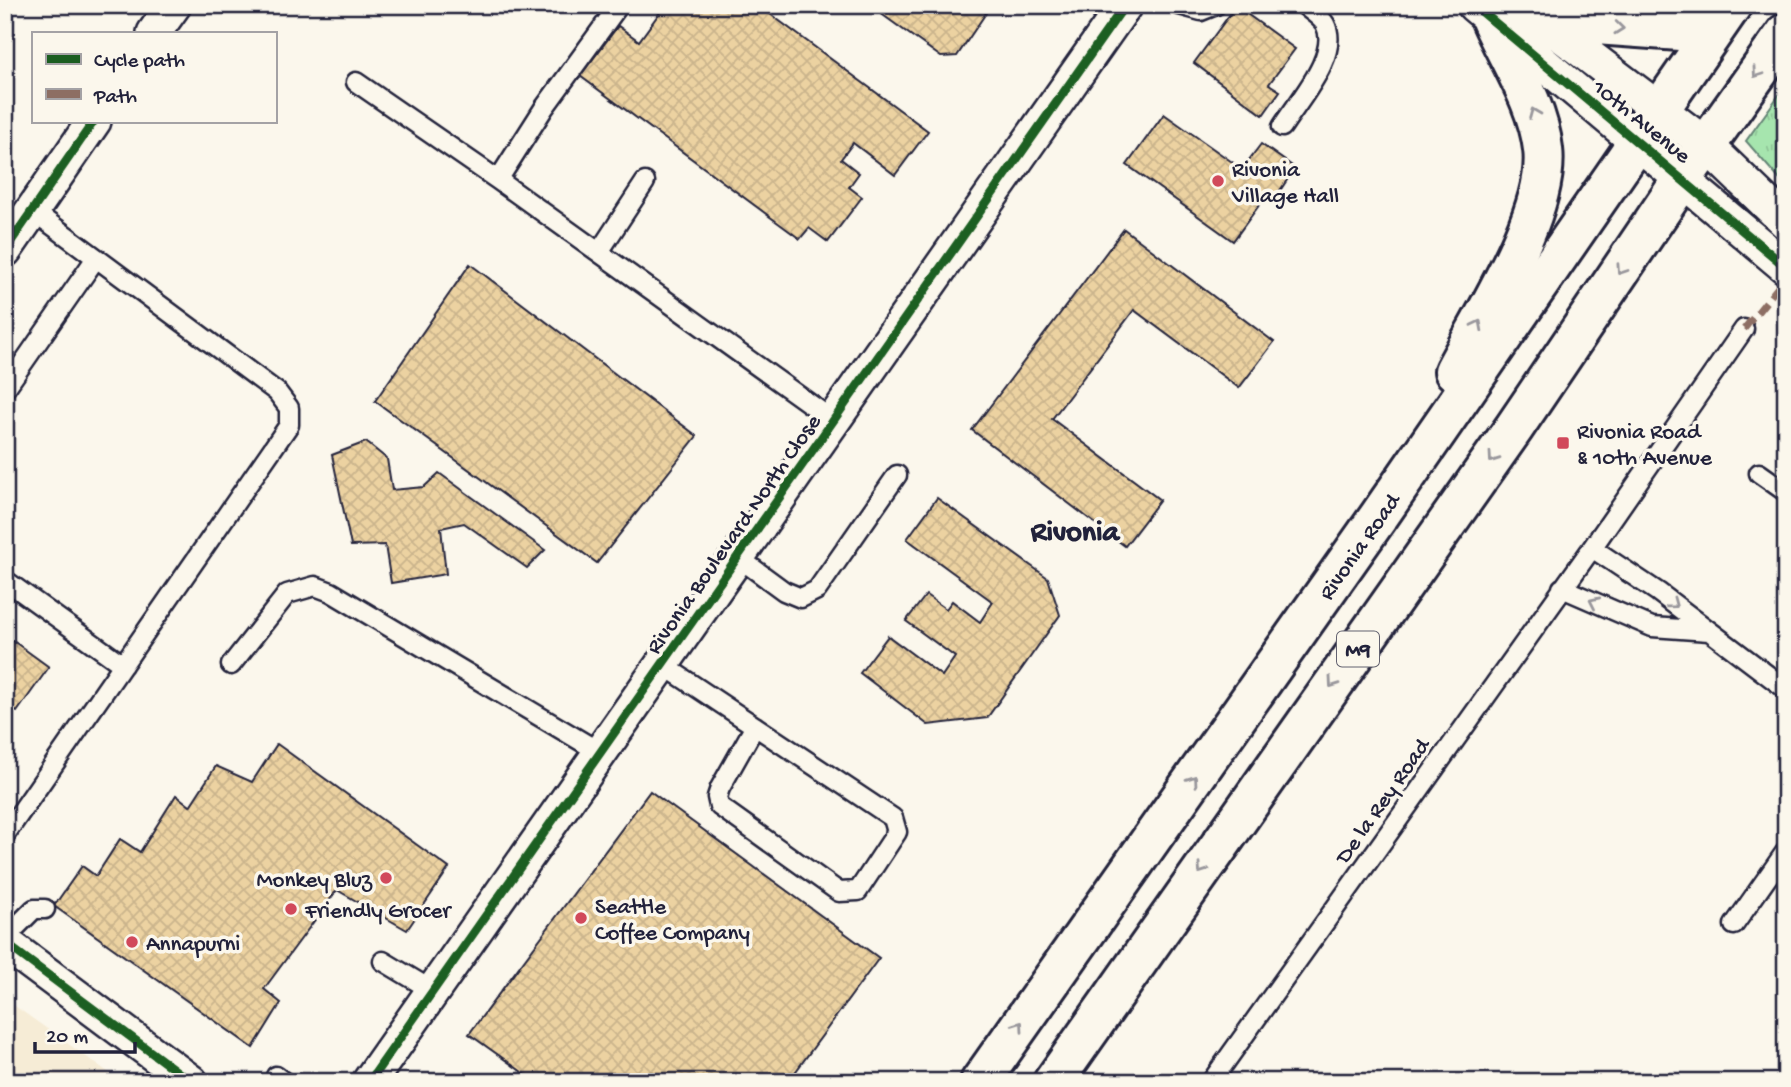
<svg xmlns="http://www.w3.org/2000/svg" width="1791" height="1087" font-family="'Gochi Hand',sans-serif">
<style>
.built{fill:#f6ecd6}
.park{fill:url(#park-tufts);stroke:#648474;stroke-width:2}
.building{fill:url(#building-cross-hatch);stroke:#22223b;stroke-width:2}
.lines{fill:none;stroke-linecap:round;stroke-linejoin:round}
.service-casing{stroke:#22223b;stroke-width:23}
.minor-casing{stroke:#22223b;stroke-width:38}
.primary-casing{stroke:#22223b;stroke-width:44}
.service{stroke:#fbf7ec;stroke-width:18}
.minor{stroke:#fbf7ec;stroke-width:33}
.primary{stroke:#fbf7ec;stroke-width:38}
.quiet{stroke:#8d6e63;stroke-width:7;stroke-dasharray:14 7;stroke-linecap:butt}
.cycleway-casing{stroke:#fbf7ec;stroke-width:13}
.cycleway{stroke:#1b5e20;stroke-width:9}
.oneway{stroke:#99979c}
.poi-dot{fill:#d1495b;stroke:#fbf7ec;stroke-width:2.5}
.labels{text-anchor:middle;stroke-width:7;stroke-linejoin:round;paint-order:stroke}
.shield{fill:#fbf7ec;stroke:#636270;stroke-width:2}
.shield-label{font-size:21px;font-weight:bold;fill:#22223b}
.street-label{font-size:23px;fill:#22223b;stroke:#fbf7ec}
.poi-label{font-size:23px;fill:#22223b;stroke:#fbf7ec;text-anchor:start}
.district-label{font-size:30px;font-weight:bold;fill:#22223b;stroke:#fbf7ec}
</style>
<defs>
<pattern id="park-tufts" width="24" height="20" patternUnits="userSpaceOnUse" patternTransform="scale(1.75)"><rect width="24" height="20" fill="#a6e5ae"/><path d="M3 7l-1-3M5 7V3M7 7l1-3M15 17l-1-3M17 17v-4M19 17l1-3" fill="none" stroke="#8fc497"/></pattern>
<pattern id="building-cross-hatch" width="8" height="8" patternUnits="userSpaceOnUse" patternTransform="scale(1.75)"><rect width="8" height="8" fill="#ecd2a1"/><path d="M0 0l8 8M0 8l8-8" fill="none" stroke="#cab48c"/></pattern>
</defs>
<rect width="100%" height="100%" fill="#fbf7ec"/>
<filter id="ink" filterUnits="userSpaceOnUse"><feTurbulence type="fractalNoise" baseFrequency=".0143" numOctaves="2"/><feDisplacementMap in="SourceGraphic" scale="14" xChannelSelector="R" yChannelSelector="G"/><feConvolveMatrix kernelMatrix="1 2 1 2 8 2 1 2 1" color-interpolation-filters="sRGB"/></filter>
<g filter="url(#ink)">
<path class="built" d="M5 999 122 1082H5Z"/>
<path class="park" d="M1786 85V187L1746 141Z"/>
<path class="building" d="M658 5H758L928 131 895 175 853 143 841 159 859 173 849 187 862 197 828 242 809 228 800 239 580 76 618 26 639 41 663 8Z
M869 5H976L986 13 957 56 941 57Z
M1236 6 1295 49 1269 84 1280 91 1263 115 1194 63Z
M1164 114 1242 169 1261 144 1295 168 1275 198 1268 193 1233 241 1127 165Z
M1124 229 1274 342 1239 388 1134 310 1052 419 1160 500 1125 546 972 430Z
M470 264 697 436 597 563 375 401Z
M366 442 387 459 392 490 424 487 439 473 545 550 527 568 464 523 441 528 446 574 391 583 385 545 351 546 332 455Z
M937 498 1048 578 1060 615 987 718 928 725 860 673 888 636 942 676 955 657 906 621 926 595 946 609 952 601 980 622 993 602 907 539Z
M5 635 49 667 17 712 5 704Z
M277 744 449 868 407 930 337 890 264 989 281 1003 253 1048 54 906 82 866 96 876 120 839 140 852 176 795 190 806 216 766 252 782Z
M650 791 879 958 788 1082H536L469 1034Z"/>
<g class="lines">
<g class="service-casing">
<path id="service" d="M1179 5 1201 11 1216 5
M356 82 498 180 834 421
M1282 127C1298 101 1341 54 1325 24 1321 17 1311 11 1304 5
M498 180 544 108 619 5
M599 252 645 182
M5 389 96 258
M1759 473 1786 492
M1592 548 1658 592 1786 689
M739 558 784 591 801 598 817 590 897 475
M5 580 123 665
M1562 588 1652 627 1709 631
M231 665 287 594 315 586 331 592 601 753
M663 665 893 818 897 832 858 891 839 892 719 806 717 797 720 788 755 726
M5 835 289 425V408L277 392 33 211
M1734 925 1786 851
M5 938 34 909H45
M383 961 433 991
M276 1076 284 1082
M1211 1082 1592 548 1744 329"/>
</g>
<g class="minor-casing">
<path id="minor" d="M1474 5 1786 267
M1527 9 1706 145 1786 222
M154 33 174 5
M5 250 94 121
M5 943 191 1082
M369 1082 1125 5"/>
</g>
<g class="primary-casing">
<g id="primary">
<path d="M1529 5 1596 25 1680 31 1700 23 1720 5"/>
<path d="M1454 371C1483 315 1551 211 1543 149 1538 104 1509 61 1491 20"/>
<path id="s1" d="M980 1082 1379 516 1732 5"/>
<path d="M1053 1082 1514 428 1683 178 1786 33"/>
</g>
</g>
<use href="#service" class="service"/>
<use href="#minor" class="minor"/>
<use href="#primary" class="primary"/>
<path class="quiet" d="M1744 329 1786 277"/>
<g class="cycleway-casing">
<path id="cycleway" d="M1474 5 1786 267
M5 250 94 121
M5 943 191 1082
M369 1082 1125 5"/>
</g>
<use href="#cycleway" class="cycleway"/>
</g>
<defs><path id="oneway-chevron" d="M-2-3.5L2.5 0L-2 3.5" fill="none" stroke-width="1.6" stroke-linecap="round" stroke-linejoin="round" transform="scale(1.75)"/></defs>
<g class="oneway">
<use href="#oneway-chevron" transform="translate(1619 28) rotate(6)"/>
<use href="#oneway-chevron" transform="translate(1757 73) rotate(125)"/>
<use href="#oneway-chevron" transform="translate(1534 113) rotate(-112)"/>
<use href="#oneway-chevron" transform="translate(1621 270) rotate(124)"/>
<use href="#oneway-chevron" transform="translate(1478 325) rotate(-63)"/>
<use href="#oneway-chevron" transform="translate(1493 458) rotate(125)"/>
<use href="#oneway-chevron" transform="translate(1594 602) rotate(-155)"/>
<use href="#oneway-chevron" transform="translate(1673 604) rotate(37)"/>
<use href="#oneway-chevron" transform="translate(1333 683) rotate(125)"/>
<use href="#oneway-chevron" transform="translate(1193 780) rotate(-55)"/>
<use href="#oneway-chevron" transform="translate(1202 869) rotate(125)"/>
<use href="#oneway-chevron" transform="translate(1019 1026) rotate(-55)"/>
</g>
</g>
<g class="poi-dot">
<circle cx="1218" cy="181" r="7"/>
<rect x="1556" y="436" width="14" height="14" rx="3.5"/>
<circle cx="386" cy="878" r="7"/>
<circle cx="291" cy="909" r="7"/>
<circle cx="581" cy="918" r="7"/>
<circle cx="132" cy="942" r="7"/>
</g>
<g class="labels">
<rect class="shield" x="1337" y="631.5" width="42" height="35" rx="5"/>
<g class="shield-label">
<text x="1358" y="656">M9</text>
</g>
<g class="street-label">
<text transform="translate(1643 120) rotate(39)" y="8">10th Avenue</text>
<text transform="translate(732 533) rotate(-55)" y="8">Rivonia Boulevard North Close</text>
<text dy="8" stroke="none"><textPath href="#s1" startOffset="656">Rivonia Road</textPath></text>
<text transform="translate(1381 800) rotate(-55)" y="8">De la Rey Road</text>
</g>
<g class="poi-label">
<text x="1232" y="176">Rivonia<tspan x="1232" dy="26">Village Hall</tspan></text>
<text x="1577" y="438">Rivonia Road<tspan x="1577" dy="26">&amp; 10th Avenue</tspan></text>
<text x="372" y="886" text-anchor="end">Monkey Bluz</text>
<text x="595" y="913">Seattle<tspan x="595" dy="26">Coffee Company</tspan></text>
<text x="305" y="917">Friendly Grocer</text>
<text x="146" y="950">Annapurni</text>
</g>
<g class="district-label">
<text x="1075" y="540">Rivonia</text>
</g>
</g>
<rect width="1791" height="1087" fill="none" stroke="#fbf7ec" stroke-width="28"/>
<rect x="14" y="14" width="1763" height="1059" fill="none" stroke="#22223b" stroke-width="2.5" filter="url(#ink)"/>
<rect x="32" y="32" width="245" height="91" fill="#fbf7ec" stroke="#a4a2a5" stroke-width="2"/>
<rect x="46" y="54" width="35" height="10" fill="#1b5e20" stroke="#a4a2a5" stroke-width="2"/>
<text x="94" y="66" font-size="21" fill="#22223b">Cycle path</text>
<rect x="46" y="89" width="35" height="10" fill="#8d6e63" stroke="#a4a2a5" stroke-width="2"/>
<text x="94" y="102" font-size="21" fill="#22223b">Path</text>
<path d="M35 1042v10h100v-10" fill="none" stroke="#22223b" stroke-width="3.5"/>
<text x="46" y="1042" font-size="21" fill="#22223b" stroke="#fbf7ec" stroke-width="5" paint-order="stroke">20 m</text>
</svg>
